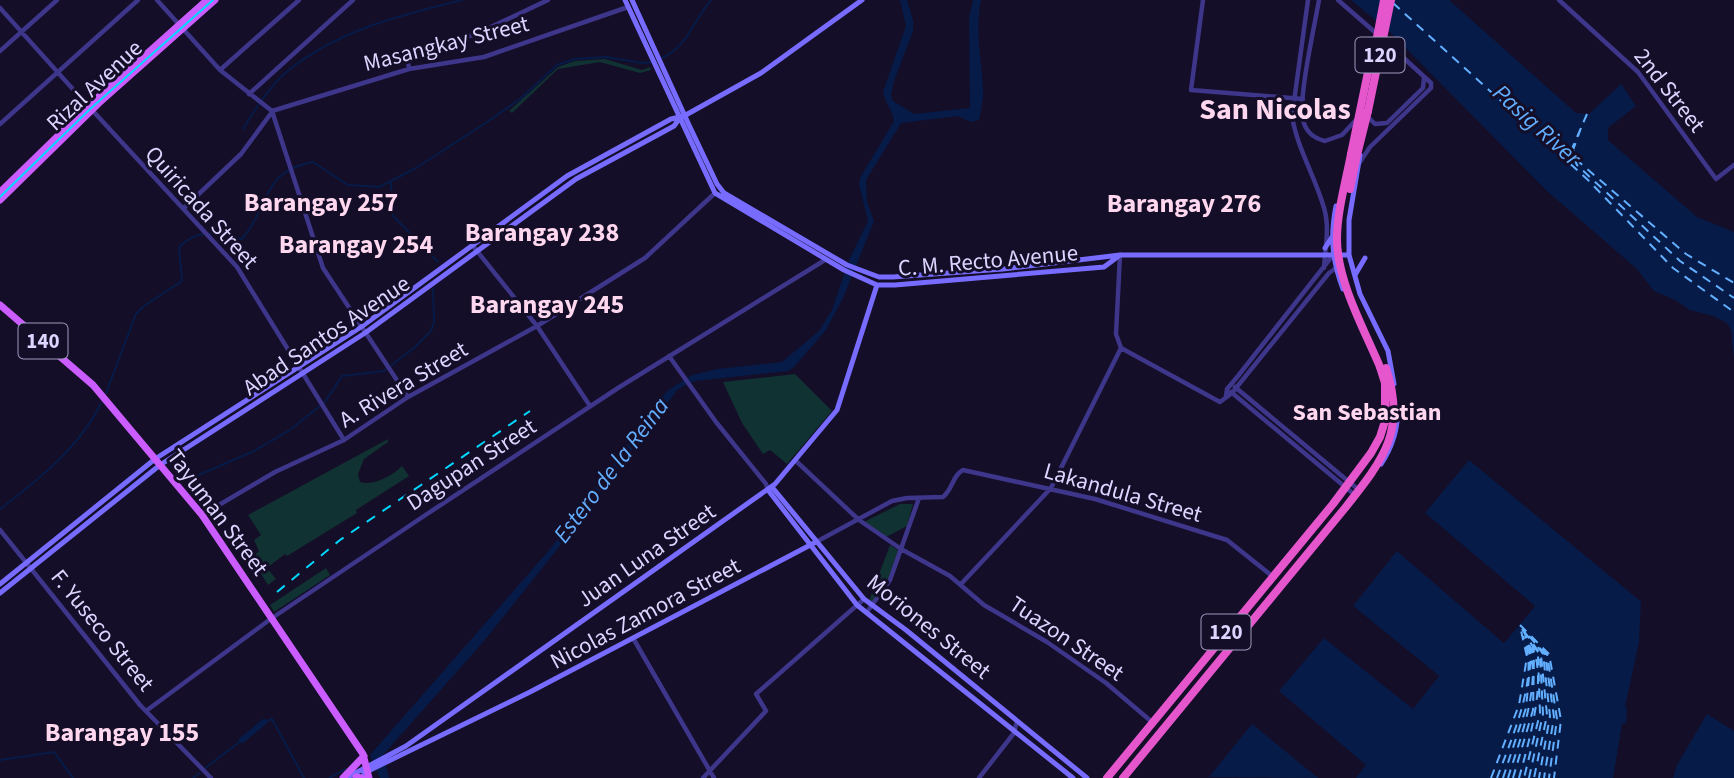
<svg xmlns="http://www.w3.org/2000/svg" width="1734" height="778" font-family="'Source Sans 3',sans-serif">
<style>
.green{fill:#113232}
.water{fill:#071b48}
.pier{fill:#140e28}
.lines{fill:none;stroke-linecap:round;stroke-linejoin:round}
.stream{stroke:#071b48;stroke-width:2}
.river{stroke:#071b48;stroke-width:6}
.ferry{stroke:#63afff;stroke-width:2;stroke-dasharray:9 7;stroke-linecap:butt}
.tertiary{stroke:#3e368a;stroke-width:4.5}
.secondary{stroke:#776cff;stroke-width:5}
.primary{stroke:#cb5cff;stroke-width:7}
.trunk{stroke:#e556cd;stroke-width:8}
.tram{stroke:#01d8ff;stroke-width:2}
.rail{stroke:#01d8ff;stroke-width:2;stroke-dasharray:10 9;stroke-linecap:butt}
.trunk-bridge{stroke:#e556cd;stroke-width:8}
.labels{text-anchor:middle;stroke-width:6;stroke-linejoin:round;paint-order:stroke}
.shield{fill:#140e28;stroke:#a099be;stroke-width:2}
.shield-label{font-size:21px;font-weight:bold;fill:#dcd5ff}
.street-label{font-size:23px;fill:#dcd5ff;stroke:#140e28}
.water-label{font-size:24px;font-style:italic;fill:#63afff;stroke:#140e28}
.neighbourhood-label{font-size:24px;font-weight:bold;fill:#ffd7ee;stroke:#140e28}
.quarter-label{font-size:26px;font-weight:bold;fill:#ffd7ee;stroke:#140e28}
.district-label{font-size:30px;font-weight:bold;fill:#ffd7ee;stroke:#140e28}
</style>
<rect width="100%" height="100%" fill="#140e28"/>
<path class="green" d="M605 59 642 70 650 67 651 70 640 73 600 62 558 69 512 113 509 111 558 67 575 61Z
M795 374 832 411 787 464 770 450 763 454 742 423 723 382Z
M388 439V442L364 459 358 474 360 482C374 486 392 476 402 466L409 476 356 510 357 513 287 556 285 554 267 568 276 579 268 585 255 564 259 562 255 555 259 551 254 540 261 535 248 515Z
M900 504H913L907 526 886 537 864 522Z
M890 545 899 551 889 577 872 603 869 601Z
M326 568 330 575 274 612 270 605Z"/>
<path class="water" d="M900 0H907L913 20V31L894 81 891 95 893 101 914 114 970 108 969 19 973 0H981C975 30 981 57 983 87 984 98 981 109 979 120L971 122 958 116 901 123 866 180 867 202 874 221 843 298 826 330 794 367 788 371 695 381 678 389 555 552 484 641 383 755 389 778H380L370 755 551 548 667 391 692 375 717 369 782 362 819 331 832 310 849 260 868 221 859 184 860 178 894 121C893 110 885 103 883 92L906 26Z
M1351 0H1449L1576 113 1589 114 1621 84 1636 106 1608 128V140L1697 217 1734 232V360L1731 330 1727 323 1713 316 1690 310 1675 300 1654 291 1637 269 1547 191 1392 34Z
M1469 460 1641 601 1639 642 1625 707 1627 708 1626 723 1622 724 1613 778H1356L1366 765 1279 691 1324 638 1413 708 1439 676 1353 606 1397 551 1504 643 1535 606 1425 513Z
M1707 714 1734 731V778H1673L1677 765Z
M1252 724 1318 778 1209 777Z"/>
<path class="pier" d="M1470 457 1643 599 1644 604 1469 460Z
M1425 513 1535 606 1504 643 1397 551 1399 549 1503 638 1530 606 1423 516Z
M1353 606 1439 676 1413 709 1324 638 1327 635 1412 704 1435 677 1351 609Z"/>
<g class="lines">
<path class="stream" d="M660 59C689 46 692 22 711 0
M243 129C255 109 271 84 289 70 338 30 402 15 462 0
M391 183 393 216 438 262
M106 393 136 314 144 306 182 281 179 247C200 227 218 234 242 239 270 207 261 171 313 162L348 185 379 187 416 168 487 122 520 99 557 65 575 59 606 57 642 63 652 62
M185 481 254 451 290 430 325 402 342 376 384 371 415 347 431 331 434 322 433 289
M0 509C38 480 80 447 101 403
M264 722 272 719 304 778
M0 760 54 752 73 778
M204 769 242 740
M193 778 200 773
M329 778 346 769"/>
<path class="river" d="M242 740 264 722"/>
<path class="ferry" d="M1393 3 1588 180 1673 268 1734 312
M1587 114 1571 151 1577 165 1680 261 1734 298
M1581 128 1573 150 1579 162 1686 254 1734 283
M1520 625 1549 654 1561 720 1554 778
M1522 629 1538 655 1540 713 1524 778
M1524 631 1541 655 1547 715 1534 778
M1529 636 1545 654 1554 717 1544 778
M1538 647 1543 654 1550 716 1539 778
M1542 649 1547 654 1557 719 1549 778
M1491 778 1519 705 1527 657 1520 626
M1497 778C1510 742 1537 683 1526 646
M1503 778 1526 708 1531 656 1523 636
M1508 778C1519 742 1543 682 1528 645
M1513 778 1533 710 1534 656 1525 635
M1519 778C1528 745 1548 679 1532 647
M1529 778 1543 714 1540 655 1534 646"/>
<path class="tertiary" d="M157 0 220 70 272 111 323 268 408 397
M1203 0 1191 90 1303 99
M1308 0 1292 116C1297 148 1315 176 1324 208 1330 227 1325 249 1324 268
M1319 0C1315 24 1298 98 1303 119 1305 131 1313 138 1325 141L1342 135 1355 121
M1338 0 1377 34
M1559 0 1638 72 1716 179 1734 165
M0 8 88 106
M1384 40 1431 83
M0 51 57 0
M409 69 407 56 410 53 476 34 548 0
M220 70 299 0
M249 94 353 0
M92 110 237 267 344 440
M272 111 409 69 484 57 628 7
M1368 117 1375 124 1387 123 1423 88 1424 78
M0 124 138 0
M1360 162 1370 147 1431 88V83
M184 208 241 154 272 112
M473 246 537 326 590 406
M1121 348 1220 402 1232 393 1329 273 1336 268
M669 356 716 422 766 484 768 490
M1235 387 1360 491
M1231 392 1356 496
M1226 396 1227 389 1238 376 1333 255
M796 461 859 520 901 549 950 576 984 605 1047 642 1106 683 1152 722
M202 515 275 472 344 440 408 397 537 326 645 258 715 193
M0 530 140 705 211 778
M816 542 892 501 907 498 943 497C953 489 952 476 963 470L1095 499 1227 540 1272 576
M961 584 1051 488 1121 348 1116 334 1120 255
M867 612 890 580 919 498
M633 638 714 778
M146 711 272 618 424 516 618 388 825 260
M703 778 766 711 756 694 864 599
M979 778 1014 733 1017 721"/>
<path class="secondary" d="M625 0 715 193 844 270 877 285H895L1104 267 1120 255
M632 0 689 125 717 184 724 193 847 265 879 277H893L1003 269 1120 255H1349
M1360 155 1349 220V255L1360 294 1388 351 1394 384
M1336 206C1330 236 1332 260 1343 289
M1325 248 1332 237
M1355 275 1365 258
M1381 464C1392 448 1399 427 1397 408
M772 487 864 599 906 630 1087 778
M768 490 857 605 1073 778
M0 584 155 459 361 327 567 176 671 119 684 116 761 73 862 0
M0 593 160 465 365 333 576 179 663 132 674 126 679 119
M364 773 530 692 816 542
M346 778 406 746 775 484 837 410 877 285"/>
<path class="primary" d="M0 192 96 99 207 0
M0 200 99 103 215 0
M0 305 93 385 202 515 363 754 369 778
M356 777 362 778
M343 778 364 756"/>
<path class="trunk" d="M1351 154 1368 72
M1357 155 1368 111
M1107 778 1333 504 1371 453 1380 437 1385 421V383L1380 367
M1123 778 1345 508C1383 460 1407 431 1386 368"/>
<path class="tram" d="M0 197 89 110 213 0"/>
<path class="rail" d="M277 592 340 540 530 411"/>
<path class="trunk-bridge" d="M1368 72 1372 64 1384 0
M1368 111 1391 0
M1351 154C1346 181 1337 211 1337 239 1337 281 1364 329 1380 367
M1350 189 1357 155"/>
</g>
<g class="labels">
<g class="shield">
<rect x="1355.5" y="37.5" width="49" height="35" rx="5"/>
<rect x="18.5" y="323.5" width="49" height="35" rx="5"/>
<rect x="1201.5" y="614.5" width="49" height="35" rx="5"/>
</g>
<g class="shield-label">
<text x="1380" y="62">120</text>
<text x="43" y="348">140</text>
<text x="1226" y="639">120</text>
</g>
<g class="street-label">
<text transform="translate(446 43) rotate(-14)" y="8">Masangkay Street</text>
<text transform="translate(94 85) rotate(-43)" y="8">Rizal Avenue</text>
<text transform="translate(1670 90) rotate(52)" y="8">2nd Street</text>
<text transform="translate(202 207) rotate(48)" y="8">Quiricada Street</text>
<text transform="translate(988 260) rotate(-5)" y="8">C. M. Recto Avenue</text>
<text transform="translate(326 335) rotate(-34)" y="8">Abad Santos Avenue</text>
<text transform="translate(403 384) rotate(-31)" y="8">A. Rivera Street</text>
<text transform="translate(471 464) rotate(-33)" y="8">Dagupan Street</text>
<text transform="translate(1123 492) rotate(16)" y="8">Lakandula Street</text>
<text transform="translate(218 512) rotate(53)" y="8">Tayuman Street</text>
<text transform="translate(646 555) rotate(-35)" y="8">Juan Luna Street</text>
<text transform="translate(645 613) rotate(-28)" y="8">Nicolas Zamora Street</text>
<text transform="translate(929 626) rotate(39)" y="8">Moriones Street</text>
<text transform="translate(103 630) rotate(51)" y="8">F. Yuseco Street</text>
<text transform="translate(1067 638) rotate(34)" y="8">Tuazon Street</text>
</g>
<g class="water-label">
<text transform="translate(1537 125) rotate(42)" y="8">Pasig River</text>
<text transform="translate(611 470) rotate(-53)" y="8">Estero de la Reina</text>
</g>
<g class="neighbourhood-label">
<text x="1367" y="420">San Sebastian</text>
</g>
<g class="quarter-label">
<text x="321" y="211">Barangay 257</text>
<text x="1184" y="212">Barangay 276</text>
<text x="542" y="241">Barangay 238</text>
<text x="356" y="253">Barangay 254</text>
<text x="547" y="313">Barangay 245</text>
<text x="122" y="741">Barangay 155</text>
</g>
<g class="district-label">
<text x="1275" y="119">San Nicolas</text>
</g>
</g>
</svg>
